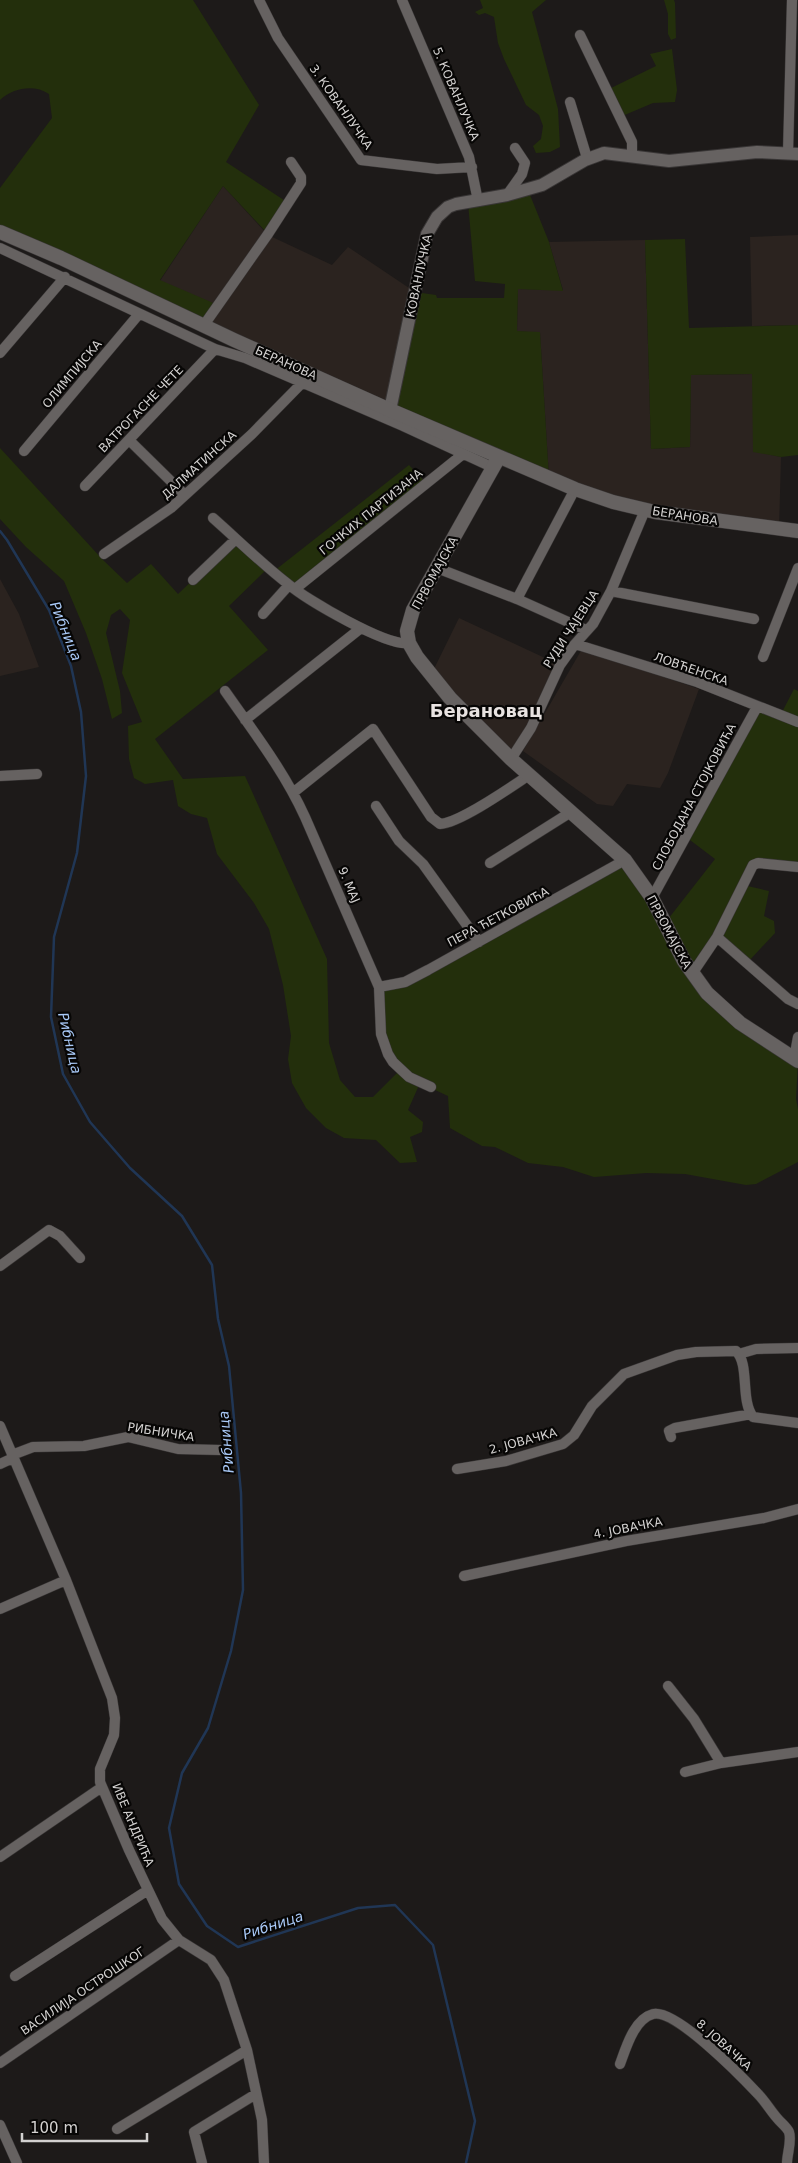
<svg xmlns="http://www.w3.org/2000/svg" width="798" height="2163" font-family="'DejaVu Sans',sans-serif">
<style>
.built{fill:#2b231f}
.green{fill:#232f0c}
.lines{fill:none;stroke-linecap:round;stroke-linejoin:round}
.stream{stroke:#203655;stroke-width:2.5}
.minor-casing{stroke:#393636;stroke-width:11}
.tertiary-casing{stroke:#393636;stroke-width:14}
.secondary-casing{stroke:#393636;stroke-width:15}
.minor{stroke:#666261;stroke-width:10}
.tertiary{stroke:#666261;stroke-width:12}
.secondary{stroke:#666261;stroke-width:14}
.labels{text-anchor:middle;stroke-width:4.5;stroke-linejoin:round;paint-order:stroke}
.street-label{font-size:12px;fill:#d3d1d0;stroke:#070605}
.water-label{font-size:14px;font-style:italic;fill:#a9c9f7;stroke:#070605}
.district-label{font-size:18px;font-weight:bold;fill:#e8e3e1;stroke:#070605}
</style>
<rect width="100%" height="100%" fill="#1d1a19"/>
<path class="built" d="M223 186 268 235 332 265 348 247 415 292 390 410 234 340 160 281Z
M798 235V325L752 326 750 237Z
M645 240 651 449 690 447 691 375 753 374V451L781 457 779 530 701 520 549 478 540 333 517 331 518 289 563 290 549 242Z
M0 579 19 614 39 667 0 676Z
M459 618 560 665 511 759 431 675Z
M582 649 699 689 668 773 660 788 627 784 613 806 597 804 523 751Z"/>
<path class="green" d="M0 0H193L259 105 226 162 290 204 268 234 223 186 160 280 218 305 204 325 0 232V188L52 118 49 94C34 84 13 88 0 100Z
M480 0H546L532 12 558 109 560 147 550 152 536 153 533 146 541 139 543 126 539 115 526 105 504 59 498 43 494 17 485 13 479 15 475 12 483 8Z
M664 0H674L675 3 676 38 671 40 668 34V14Z
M672 49 677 90 675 102 653 103 620 117 607 90 656 66 650 54Z
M528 190 549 242 563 291 518 289 517 331 540 332 549 478 390 410 415 292 436 295 437 298H504L505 284 475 281 468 203Z
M685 239 689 328 798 325V455L781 457 753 452 752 374 691 375 690 447 651 449 645 240Z
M0 448 103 560 127 583 151 564 178 594 236 539 269 567 229 606 268 650 155 739 183 779 245 776 327 959 329 1043 340 1080 355 1097H373L400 1070 388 1054 379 987 394 985 625 860 665 923 715 859 686 837 757 707 780 716 794 689 798 691V867L758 863 743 885 769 891 764 916 774 921 775 933 747 963 717 937 692 974 707 993 798 1061 796 1099 798 1109V1162L756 1184 746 1185 685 1174 646 1173 594 1177 563 1167 528 1163 495 1147 482 1146 450 1128 448 1096 420 1083 408 1110 423 1122 422 1132 410 1137 417 1162 400 1163 376 1140 344 1138 326 1128 306 1108 292 1083 288 1059 291 1036 283 985 269 929 254 903 217 854 207 818 191 814 178 806 173 780 145 784 134 778 129 759 128 726 142 722 122 673 130 620 120 609 111 615 106 633 120 691 122 713 112 719 102 679 86 633 64 581 26 547 0 519Z
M409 465 426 483 295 589 274 571Z"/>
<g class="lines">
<path class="stream" d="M0 531 7 540 49 610 71 666 81 712 86 776 77 853 54 937 51 1017 63 1074 90 1122 130 1168 182 1216 212 1265 218 1319 229 1366 241 1493 243 1590 231 1651 208 1728 182 1773 169 1828 179 1884 207 1926 238 1947 358 1908 395 1905 433 1945 475 2121 466 2163"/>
<g class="minor-casing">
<path id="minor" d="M259 0 278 38 361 160 437 169 472 167
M402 0 469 157 478 201
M580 35 632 142V156
M570 102 587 158
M788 153 792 0
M507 195 522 174 525 163 515 148
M0 248 215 349 245 358 403 426 494 468
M204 325 268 234 301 183V177L291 162
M0 353 65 277
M129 440 185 495
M24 451 139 314
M85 486 215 349
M213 518C238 540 262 564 288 584 307 600 387 647 409 643
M104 554 171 508 252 434 302 383
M437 568 517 599 586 630
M193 580 236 539
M295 589 463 454
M611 591 754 619
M517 599 575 489
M263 614 289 585
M575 644 697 682 798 722
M763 657 798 568
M225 691C253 731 284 771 305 817L379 987 381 1034 388 1054 393 1062 409 1077 431 1087
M245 720 361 628
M511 759 531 728 560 665 575 644 593 624 611 591 645 510
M0 776 37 774
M294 792 373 729 431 817 440 824C460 823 511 787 529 775
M376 806 399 841 423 864 479 942
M490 863 571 812
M652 898 757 707
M717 937 788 999 798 1004
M692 974 717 937 753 865 758 863 798 867
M379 987 405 982 428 970 625 860
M794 1059 798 1037
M0 1266 49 1230 60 1236 80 1258
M739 1354 756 1349 798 1348
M0 1426 66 1580 112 1698 115 1718 114 1735 100 1769V1782L129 1850 162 1919 179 1940 211 1960 224 1980 247 2050 262 2120 264 2163
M671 1437 669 1431 675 1428 751 1414
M12 1455 33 1447 84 1446 128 1437 178 1449 220 1450
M0 1464 13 1458
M457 1469 506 1461 563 1444 574 1435 592 1406 624 1374 677 1355 696 1352 736 1351C750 1364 740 1400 753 1417L798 1423
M464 1576 626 1541 764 1518 798 1509
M0 1609 66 1580
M668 1686 694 1719 721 1763
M685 1772 721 1763 798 1752
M0 1857 102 1787
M15 1976 148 1890
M0 2063 179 1940
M620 2064C626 2048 634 2019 653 2014 675 2008 742 2077 758 2094 765 2101 770 2110 777 2118 780 2122 787 2127 789 2132 792 2141 787 2154 787 2163
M0 2125 17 2163
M117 2129 247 2050
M202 2163 194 2132 256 2094"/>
</g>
<g class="tertiary-casing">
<path id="tertiary" d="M390 410 427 234 437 217 448 207 456 204 507 195 542 185 585 160 604 153 669 161 757 152 798 154"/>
</g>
<g class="secondary-casing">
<path id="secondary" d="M0 232 61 258 234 340 390 410 575 489 613 502 655 512 798 531
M499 457 413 610 407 631 409 643 417 657 450 698 511 759 625 860 652 898 684 961 707 993 740 1023 798 1061"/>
</g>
<use href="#minor" class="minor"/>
<use href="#tertiary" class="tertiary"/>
<use href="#secondary" class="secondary"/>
</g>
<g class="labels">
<g class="street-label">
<text transform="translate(456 94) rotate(67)" y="4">5. КОВАНЛУЧКА</text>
<text transform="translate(341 107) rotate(55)" y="4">3. КОВАНЛУЧКА</text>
<text transform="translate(419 276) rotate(-78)" y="4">КОВАНЛУЧКА</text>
<text transform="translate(286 363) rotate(24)" y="4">БЕРАНОВА</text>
<text transform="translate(72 374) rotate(-50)" y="4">ОЛИМПИЈСКА</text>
<text transform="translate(141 409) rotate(-46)" y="4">ВАТРОГАСНЕ ЧЕТЕ</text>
<text transform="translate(199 465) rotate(-42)" y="4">ДАЛМАТИНСКА</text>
<text transform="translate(371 512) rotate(-39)" y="4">ГОЧКИХ ПАРТИЗАНА</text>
<text transform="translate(685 516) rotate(9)" y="4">БЕРАНОВА</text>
<text transform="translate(435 573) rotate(-61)" y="4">ПРВОМАЈСКА</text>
<text transform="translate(571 629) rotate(-57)" y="4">РУДИ ЧАЈЕВЦА</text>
<text transform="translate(691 669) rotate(19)" y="4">ЛОВЋЕНСКА</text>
<text transform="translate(694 797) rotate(-62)" y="4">СЛОБОДАНА СТОЈКОВИЋА</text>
<text transform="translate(349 885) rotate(67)" y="4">9. МАЈ</text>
<text transform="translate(498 917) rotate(-28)" y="4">ПЕРА ЋЕТКОВИЋА</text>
<text transform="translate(669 932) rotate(62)" y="4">ПРВОМАЈСКА</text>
<text transform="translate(161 1432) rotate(9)" y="4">РИБНИЧКА</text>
<text transform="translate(523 1441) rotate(-15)" y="4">2. ЈОВАЧКА</text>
<text transform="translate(628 1528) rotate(-11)" y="4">4. ЈОВАЧКА</text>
<text transform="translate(133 1825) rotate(67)" y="4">ИВЕ АНДРИЋА</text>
<text transform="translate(83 1991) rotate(-34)" y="4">ВАСИЛИЈА ОСТРОШКОГ</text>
<text transform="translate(724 2045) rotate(42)" y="4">8. ЈОВАЧКА</text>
</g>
<g class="water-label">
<text transform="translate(66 631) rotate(68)" y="5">Рибница</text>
<text transform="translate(70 1043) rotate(77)" y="5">Рибница</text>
<text transform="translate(226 1442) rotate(-95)" y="5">Рибница</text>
<text transform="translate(273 1925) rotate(-18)" y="5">Рибница</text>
</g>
<g class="district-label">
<text x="486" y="717">Берановац</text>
</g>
</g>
<path d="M22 2133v8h125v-8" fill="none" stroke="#d3d1d0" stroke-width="2.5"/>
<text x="30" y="2133" font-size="15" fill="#d3d1d0" stroke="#070605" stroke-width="4" paint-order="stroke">100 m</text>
</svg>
